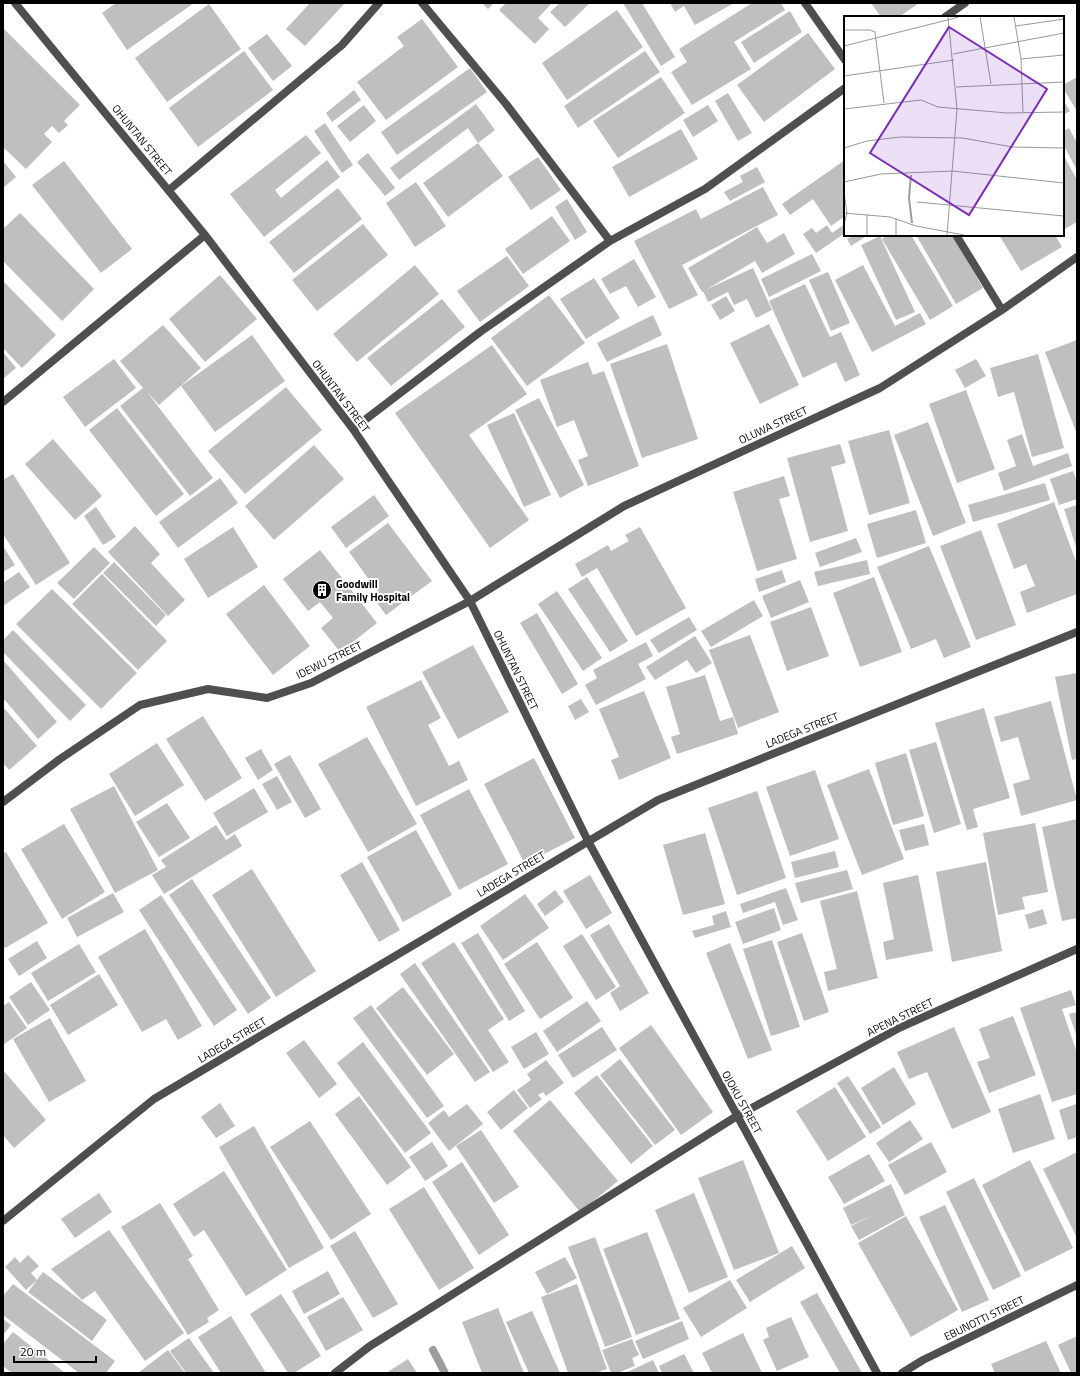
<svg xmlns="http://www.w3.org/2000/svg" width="1080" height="1376" font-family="'Titillium Web',sans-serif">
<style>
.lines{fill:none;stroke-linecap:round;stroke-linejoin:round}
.stream{stroke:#9d9d9d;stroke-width:8}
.building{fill:#bfbfbf}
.minor{stroke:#4f4f4f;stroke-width:8}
.labels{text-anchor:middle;stroke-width:4;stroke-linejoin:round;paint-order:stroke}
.street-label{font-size:11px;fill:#000;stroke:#fff}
.poi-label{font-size:11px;font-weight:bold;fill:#000;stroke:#fff;text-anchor:start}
.inset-river{fill:none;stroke:#9d9d9d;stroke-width:2}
.inset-road{fill:none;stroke:#999;stroke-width:1}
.view{fill:#7b2cbf;fill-opacity:0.15;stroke:#7b2cbf;stroke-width:2}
.inset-edge{fill:none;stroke:#000;stroke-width:2}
</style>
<rect width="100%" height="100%" fill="#fff"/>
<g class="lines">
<path class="stream" d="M433 1350 445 1373"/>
</g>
<path class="building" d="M116 3H194L127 50 102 13Z
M310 3H345L305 46 286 29Z
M482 3H494L488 9Z
M506 3H552L538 18 549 29 535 44 499 10Z
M560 3H590L565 27 550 12Z
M623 3H642L675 57 661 66Z
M670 3H734L695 25 684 6 675 12Z
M752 3H781L785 10 734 42 751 69 692 105 671 72 687 62 679 49Z
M871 3H919L899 17H881Z
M209 4 241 49 167 102 135 58Z
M617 10 643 47 567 100 542 63Z
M790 11 802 32 754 63 741 42Z
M422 19 458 67 386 120 357 82 404 46 397 37Z
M3 28 80 105 64 121 68 125 59 133 52 126 44 134 52 142 26 169 3 147Z
M808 33 835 69 764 122 737 85Z
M267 34 292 66 273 81 248 48Z
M244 51 273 90 198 147 169 108Z
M645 51 660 72 578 128 564 106Z
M470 68 487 92 397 155 381 132Z
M661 77 685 113 618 158 593 121Z
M1077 77V111L1063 88V85Z
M354 90 361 100 332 122 326 113Z
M728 93 752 133 738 141 715 101Z
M1063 100 1070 111 1063 115Z
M476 104 495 130 478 143 468 128 399 180 390 168Z
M364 105 376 121 350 142 337 126Z
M708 105 718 121 693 137 683 120Z
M325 123 353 165 342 173 314 131Z
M1069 128 1077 143V170L1063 144V131Z
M681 129 698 159 629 197 612 167Z
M306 135 321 153 275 190 281 198 327 160 340 177 264 237 230 194Z
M478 143 503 176 448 217 423 183Z
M368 153 395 188 385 196 357 162Z
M1063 154 1077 180V222L1063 230Z
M538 157 561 190 531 210 508 177Z
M845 160V216L831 226 813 199 790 215 782 204Z
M3 161 16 177 3 188Z
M64 161 132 249 101 273 32 185Z
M757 167 765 182 730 201 724 192 743 182 740 176Z
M416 182 446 226 415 247 386 203Z
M763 187 778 215 682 265 698 295 669 309 634 241 696 209 701 219Z
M338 188 362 219 294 273 269 242Z
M567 199 587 232 575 240 555 207Z
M20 213 94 289 62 321 3 261V229Z
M552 216 570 241 523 274 505 249Z
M363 224 388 255 317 311 292 280Z
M845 224V233L816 253 803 234 812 228 816 233 827 225 832 233Z
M757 227 767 243 784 233 795 254 762 273 755 261 702 292 688 268Z
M854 235H868L851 246 847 239Z
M888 235H911L953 306 930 320 882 239Z
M916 235H952L983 288 956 304Z
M999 235H1055L1062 247 1021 271Z
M880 236 915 312 896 320 861 245Z
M812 254 821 271 769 297 761 279Z
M507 256 529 286 480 322 457 291Z
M634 259 656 297 638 307 626 286 610 294 601 279Z
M415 265 439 294 357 362 333 334Z
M863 265 895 326 920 313 926 324 872 352 835 280Z
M753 268 772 310 756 318 747 299 734 305 728 292 708 302 703 291Z
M828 272 850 323 831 331 809 280Z
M220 275 257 319 205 362 169 319Z
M594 278 620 318 586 339 560 299Z
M3 281 56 335 22 368 3 348Z
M805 284 830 337 841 332 860 375 845 382 836 362 803 378 769 301Z
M549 295 585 343 527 386 491 338Z
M726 296 735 311 720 320 711 305Z
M442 299 465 327 391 386 367 358Z
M653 315 662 335 607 362 597 343Z
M769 324 799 385 760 404 730 343Z
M163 325 201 368 159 405 147 392 213 478 190 496 120 406 143 388 120 361Z
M252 335 285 381 215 432 181 386Z
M1077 340V434L1045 352Z
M667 344 698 439 642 458 610 364Z
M492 345 527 394 469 435 529 520 490 548 395 413Z
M3 352 16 368 3 379Z
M1038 354 1064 448 1032 457 1014 392 998 397 990 368Z
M114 359 136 388 85 427 63 397Z
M976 359 986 376 965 388 955 370Z
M588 362 593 375 604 371 639 466 588 486 578 460 588 456 574 420 557 427 540 380Z
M286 387 322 430 245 494 208 451Z
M966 390 995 469 957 483 929 404Z
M539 398 584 485 560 498 515 410Z
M117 408 184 494 156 516 89 430Z
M514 413 551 495 524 507 487 425Z
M928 422 966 523 933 536 894 435Z
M889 430 910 503 869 515 848 441Z
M1022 434 1033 466 1068 453 1072 466 1004 491 998 473 1016 466 1007 440Z
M53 439 102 496 75 520 25 464Z
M840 444 846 463 831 467 848 531 810 542 787 458Z
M314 445 344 479 274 540 245 506Z
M1073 471 1077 482V499L1059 505 1050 479Z
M13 474 70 563 36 585 3 534V480Z
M784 476 790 496 779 499 797 559 757 571 733 492Z
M220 478 238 503 178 548 159 522Z
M1045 483 1050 500 973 522 968 505Z
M374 495 389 516 346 548 331 527Z
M1054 502 1077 564V594L1027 613 1020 592 1035 586 1026 564 1014 569 997 524Z
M1077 505V550L1064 509Z
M96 507 116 537 103 545 84 516Z
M916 510 926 543 877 558 867 524Z
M388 523 432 581 386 615 372 596 378 592 349 552Z
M135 526 160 554 151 563 185 600 168 616 108 552Z
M233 527 258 567 208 598 184 559Z
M640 527 686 608 636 636 597 568 582 577 575 564 608 545 611 551 629 541 625 535Z
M981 530 1016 625 976 640 940 546Z
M856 538 862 552 820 567 815 553Z
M3 546 15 565 3 572Z
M929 546 971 647 944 658 936 639 911 649 877 567Z
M94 547 110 563 74 599 57 583Z
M320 550 377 623 340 652 321 628 333 618 320 602 308 611 283 579Z
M867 560 870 574 818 586 814 572Z
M114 562 166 615 156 626 103 573Z
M782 570 786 582 759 592 755 579Z
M19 572 30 587 3 606V583Z
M102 574 167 641 138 670 72 604Z
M587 577 628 641 610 652 568 589Z
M874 577 902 652 860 667 833 593Z
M800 580 809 602 771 618 762 596Z
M264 585 310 646 273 675 226 614Z
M52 589 137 673 101 709 16 624Z
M557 591 602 658 583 671 538 604Z
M754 600 763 616 711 647 701 631Z
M811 607 829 656 787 671 770 622Z
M537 613 578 684 562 694 520 623Z
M689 617 697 630 659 653 650 640Z
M13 630 86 705 70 721 3 652V640Z
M750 635 779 712 738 728 709 650Z
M695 636 712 663 696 673 687 660 655 680 646 667Z
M646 642 653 656 638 664 646 679 596 705 585 685 597 678 593 670Z
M473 645 509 712 458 739 422 672Z
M3 660 57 722 38 739 3 698Z
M1077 673V759L1072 760 1055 677Z
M705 675 720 721 733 717 738 734 677 754 671 737 680 734 666 687Z
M421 680 441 718 428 725 449 766 459 761 468 780 416 806 366 707Z
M644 691 671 758 619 780 611 760 619 757 599 709Z
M581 699 589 712 575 720 568 706Z
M1051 701 1077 800 1021 816 1013 784 1030 779 1018 737 1001 742 994 717Z
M3 707 37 746 9 770 3 763Z
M984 708 1010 798 973 809 978 827 967 830 935 723Z
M203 716 242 778 205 801 166 739Z
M367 737 417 824 368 852 318 764Z
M936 742 961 824 934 833 909 750Z
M157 743 184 785 135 816 109 774Z
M261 749 273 770 258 780 245 758Z
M906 753 924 816 893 825 875 763Z
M290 755 321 809 305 818 274 764Z
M534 758 575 838 525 864 484 784Z
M869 769 904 859 862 875 827 785Z
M815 770 839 839 790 856 766 787Z
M277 776 292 802 277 810 262 784Z
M114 786 158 870 115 893 70 809Z
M254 788 268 812 227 836 213 813Z
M469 789 508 864 459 890 420 815Z
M757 791 786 878 737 895 708 808Z
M167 803 190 838 159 857 136 822Z
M1077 819V918L1062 921 1042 827Z
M1035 823 1048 892 1022 897 1025 909 998 915 983 833Z
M64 824 105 892 62 919 21 849Z
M924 824 929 845 905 851 899 830Z
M216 825 226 840 235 834 242 846 164 894 152 875 166 867 161 860Z
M416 830 452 895 403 922 367 857Z
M705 833 725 904 683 915 663 845Z
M835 851 839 867 795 878 791 862Z
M6 852 48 923 5 948 3 944V854Z
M362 862 400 930 379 942 340 875Z
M986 862 1002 951 952 962 936 872Z
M252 869 316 971 276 997 212 895Z
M847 870 853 889 801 903 795 883Z
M590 875 612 913 586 929 563 891Z
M918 875 933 951 886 960 883 942 894 939 883 883Z
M192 879 271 998 248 1014 169 895Z
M786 888 798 920 783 925 775 902 743 913 740 904Z
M555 890 564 902 545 916 537 904Z
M857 891 878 978 828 991 824 972 837 969 820 901Z
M113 893 124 912 77 937 67 918Z
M525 894 549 928 503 960 480 926Z
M161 895 237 1010 214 1026 139 910Z
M774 908 781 930 743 944 735 922Z
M1043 909 1047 924 1029 929 1025 915Z
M726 911 731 927 695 938 692 931 714 925 712 916Z
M609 924 649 993 620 1011 610 993 620 986 590 935Z
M145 929 202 1026 178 1040 166 1019 142 1032 98 957Z
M478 933 525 1011 509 1021 461 943Z
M802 933 829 1012 804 1021 777 942Z
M582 934 616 987 596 1000 563 946Z
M772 940 800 1027 771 1036 743 949Z
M37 941 47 958 19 976 8 959Z
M454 942 504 1019 488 1030 509 1062 493 1072 421 963Z
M537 942 573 998 540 1019 504 964Z
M730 943 772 1050 748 1059 706 953Z
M79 944 96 972 48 1001 31 973Z
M415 963 490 1072 475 1082 400 974Z
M99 974 118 1005 68 1035 50 1005Z
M31 982 50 1010 28 1025 9 997Z
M403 987 454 1054 427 1075 376 1008Z
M1071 990 1076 1005 1062 1009 1077 1053V1094L1052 1102 1020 1008Z
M587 1001 601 1021 557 1052 543 1031Z
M9 1002 27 1028 3 1045V1006Z
M371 1005 444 1106 427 1118 353 1018Z
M1077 1012V1037L1069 1014Z
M1013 1016 1036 1075 989 1093 977 1062 990 1058 979 1029Z
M50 1018 86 1081 49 1102 13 1039Z
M651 1025 713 1112 681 1135 619 1048Z
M602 1027 617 1050 573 1078 558 1055Z
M954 1027 991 1112 952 1129 927 1072 909 1079 897 1052Z
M536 1032 549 1054 524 1069 511 1047Z
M304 1040 337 1084 319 1098 286 1053Z
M363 1042 431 1133 405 1153 337 1063Z
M620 1059 675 1130 655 1145 600 1075Z
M546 1060 564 1083 546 1096 543 1092 538 1095 542 1099 530 1108 517 1090 531 1080 527 1074Z
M894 1067 916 1104 883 1125 861 1088Z
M3 1070 46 1120 14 1148 3 1135Z
M597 1075 653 1146 631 1164 574 1093Z
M848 1076 881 1127 870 1134 837 1083Z
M835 1087 866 1137 828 1161 796 1111Z
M514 1090 528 1108 501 1130 487 1112Z
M1040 1094 1055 1139 1013 1153 998 1109Z
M359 1096 411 1167 387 1185 335 1114Z
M550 1100 618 1181 580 1212 513 1131Z
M220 1103 235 1126 216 1138 201 1117Z
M467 1104 483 1124 449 1151 428 1123 444 1110 449 1117Z
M1076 1104 1077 1137 1068 1140 1059 1110Z
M910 1120 923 1139 889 1162 876 1143Z
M310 1121 371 1214 331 1240 270 1147Z
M254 1126 324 1248 289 1268 219 1147Z
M481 1130 519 1187 494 1203 456 1146Z
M432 1142 448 1166 425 1181 409 1157Z
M931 1142 947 1172 905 1195 888 1165Z
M1077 1152V1238L1043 1169Z
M869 1154 885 1181 844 1204 828 1177Z
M743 1160 779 1253 734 1270 698 1178Z
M1030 1160 1073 1248 1025 1272 982 1185Z
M462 1162 509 1235 479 1255 432 1182Z
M224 1171 287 1270 246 1296 204 1230 194 1237 173 1204Z
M974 1178 1021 1276 993 1290 946 1192Z
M891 1184 905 1215 859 1240 851 1226 873 1215 851 1225 843 1208Z
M424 1187 474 1268 439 1290 389 1209Z
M99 1193 112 1212 75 1238 61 1219Z
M694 1193 728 1277 689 1293 655 1210Z
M160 1203 193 1256 188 1259 219 1310 207 1318 209 1322 188 1335 121 1227Z
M945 1205 989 1300 962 1312 919 1217Z
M906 1216 958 1310 911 1337 858 1243Z
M109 1230 184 1333 145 1361 95 1291 82 1300 51 1269Z
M355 1231 398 1304 373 1318 330 1246Z
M647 1232 680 1319 636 1335 603 1249Z
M595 1237 632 1337 605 1347 568 1247Z
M792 1246 805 1268 750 1302 736 1280Z
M28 1255 39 1266 31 1273 37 1280 26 1290 5 1267 15 1257 20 1263Z
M565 1257 577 1278 547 1294 535 1272Z
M328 1271 340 1294 304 1314 292 1291Z
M43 1272 107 1320 92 1341 28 1292Z
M730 1280 747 1308 701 1337 683 1308Z
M13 1284 115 1361 106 1373H79L3 1315V1296Z
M577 1284 607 1369 595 1373H568L541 1297Z
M817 1293 862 1373H840L800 1302Z
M281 1294 321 1356 294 1373H288L250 1314Z
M343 1297 363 1330 326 1351 307 1317Z
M498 1308 524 1373H482L462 1322Z
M532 1311 560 1373H529L506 1322Z
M231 1316 266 1373H221L198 1337Z
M791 1317 809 1357 777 1371 763 1340 769 1337 766 1328Z
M3 1319 11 1325 3 1335Z
M682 1321 689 1339 643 1359 635 1341Z
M13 1332 65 1373H12L3 1366V1344Z
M743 1333 762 1373H712L702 1353Z
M1077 1336V1373H1071L1058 1345Z
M189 1338 214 1373H186L170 1351Z
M632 1339 639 1355 632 1358 635 1366 617 1373H611L602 1350Z
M1046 1341 1061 1373H995L991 1364Z
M168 1350 185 1373H138Z
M684 1354 694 1373H662L659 1366Z
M408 1359 417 1373H386Z
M653 1360 659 1373H625Z"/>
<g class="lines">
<path class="minor" d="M15 3 205 235 353 429 470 601 588 841 877 1373
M422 3 506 104 610 241
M805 3 845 60
M945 17 965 3
M169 190 342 45 379 3
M956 235 1002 310
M3 402 205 235
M353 429 480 332 610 241 705 189 845 88
M3 802 60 759 140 705 208 689 267 698 311 683 470 601 624 506 880 388 1002 310 1077 257
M3 1221 154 1099 658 800 1077 632
M335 1373 370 1346 737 1116 901 1027 1077 949
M902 1373 923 1360 1077 1285"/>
</g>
<defs>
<g id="building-disc" transform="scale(1)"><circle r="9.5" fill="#000" stroke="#fff"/><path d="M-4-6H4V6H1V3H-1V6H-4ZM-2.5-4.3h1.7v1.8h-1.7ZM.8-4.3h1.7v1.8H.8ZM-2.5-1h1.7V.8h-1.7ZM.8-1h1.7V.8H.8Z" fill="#fff"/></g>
</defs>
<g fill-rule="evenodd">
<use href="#building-disc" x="322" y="590"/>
</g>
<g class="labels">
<g class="street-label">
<text transform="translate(142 140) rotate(51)" y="4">OHUNTAN STREET</text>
<text transform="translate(341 396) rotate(53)" y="4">OHUNTAN STREET</text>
<text transform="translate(773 425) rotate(-25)" y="4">OLUWA STREET</text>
<text transform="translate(329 660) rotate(-26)" y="4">IDEWU STREET</text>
<text transform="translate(516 670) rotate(64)" y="4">OHUNTAN STREET</text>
<text transform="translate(802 730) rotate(-22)" y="4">LADEGA STREET</text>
<text transform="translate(511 874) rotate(-31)" y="4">LADEGA STREET</text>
<text transform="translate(900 1017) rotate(-26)" y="4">APENA STREET</text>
<text transform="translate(232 1040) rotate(-31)" y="4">LADEGA STREET</text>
<text transform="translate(742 1102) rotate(61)" y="4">OJOKU STREET</text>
<text transform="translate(984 1318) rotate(-26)" y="4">EBUNOTTI STREET</text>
</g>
<g class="poi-label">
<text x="336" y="588">Goodwill<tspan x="336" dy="13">Family Hospital</tspan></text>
</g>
</g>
<g transform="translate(844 16)">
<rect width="220" height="220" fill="#fff"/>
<path class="inset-river" d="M67 159 65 182 68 207"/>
<path class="inset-road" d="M136 1 147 68M170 1 177 43 179 97M172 10 220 3M0 14H26L31 16 40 87M0 30 115 1M109 38 220 17M177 43 220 39M0 60 110 44M112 71 220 66M0 93 77 84 94 91 163 97 220 96M0 132 23 125 56 121 119 122 168 131 220 132M0 166 37 158 108 155 220 167M0 177 3 197 0 208M73 186 220 200M0 197 46 201 72 210 120 219M23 199V219M52 202V219M103 219 113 93 104 1"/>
<path class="view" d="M105 11 203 73 125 199 26 137Z"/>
<rect width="220" height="220" class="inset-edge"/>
</g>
<rect width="1080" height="1376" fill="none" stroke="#000000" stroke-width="8"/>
<path d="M14 1356v6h82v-6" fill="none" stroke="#000000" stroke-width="2"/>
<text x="20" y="1356" font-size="12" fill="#000000" stroke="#ffffff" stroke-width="3" paint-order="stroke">20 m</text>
</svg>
